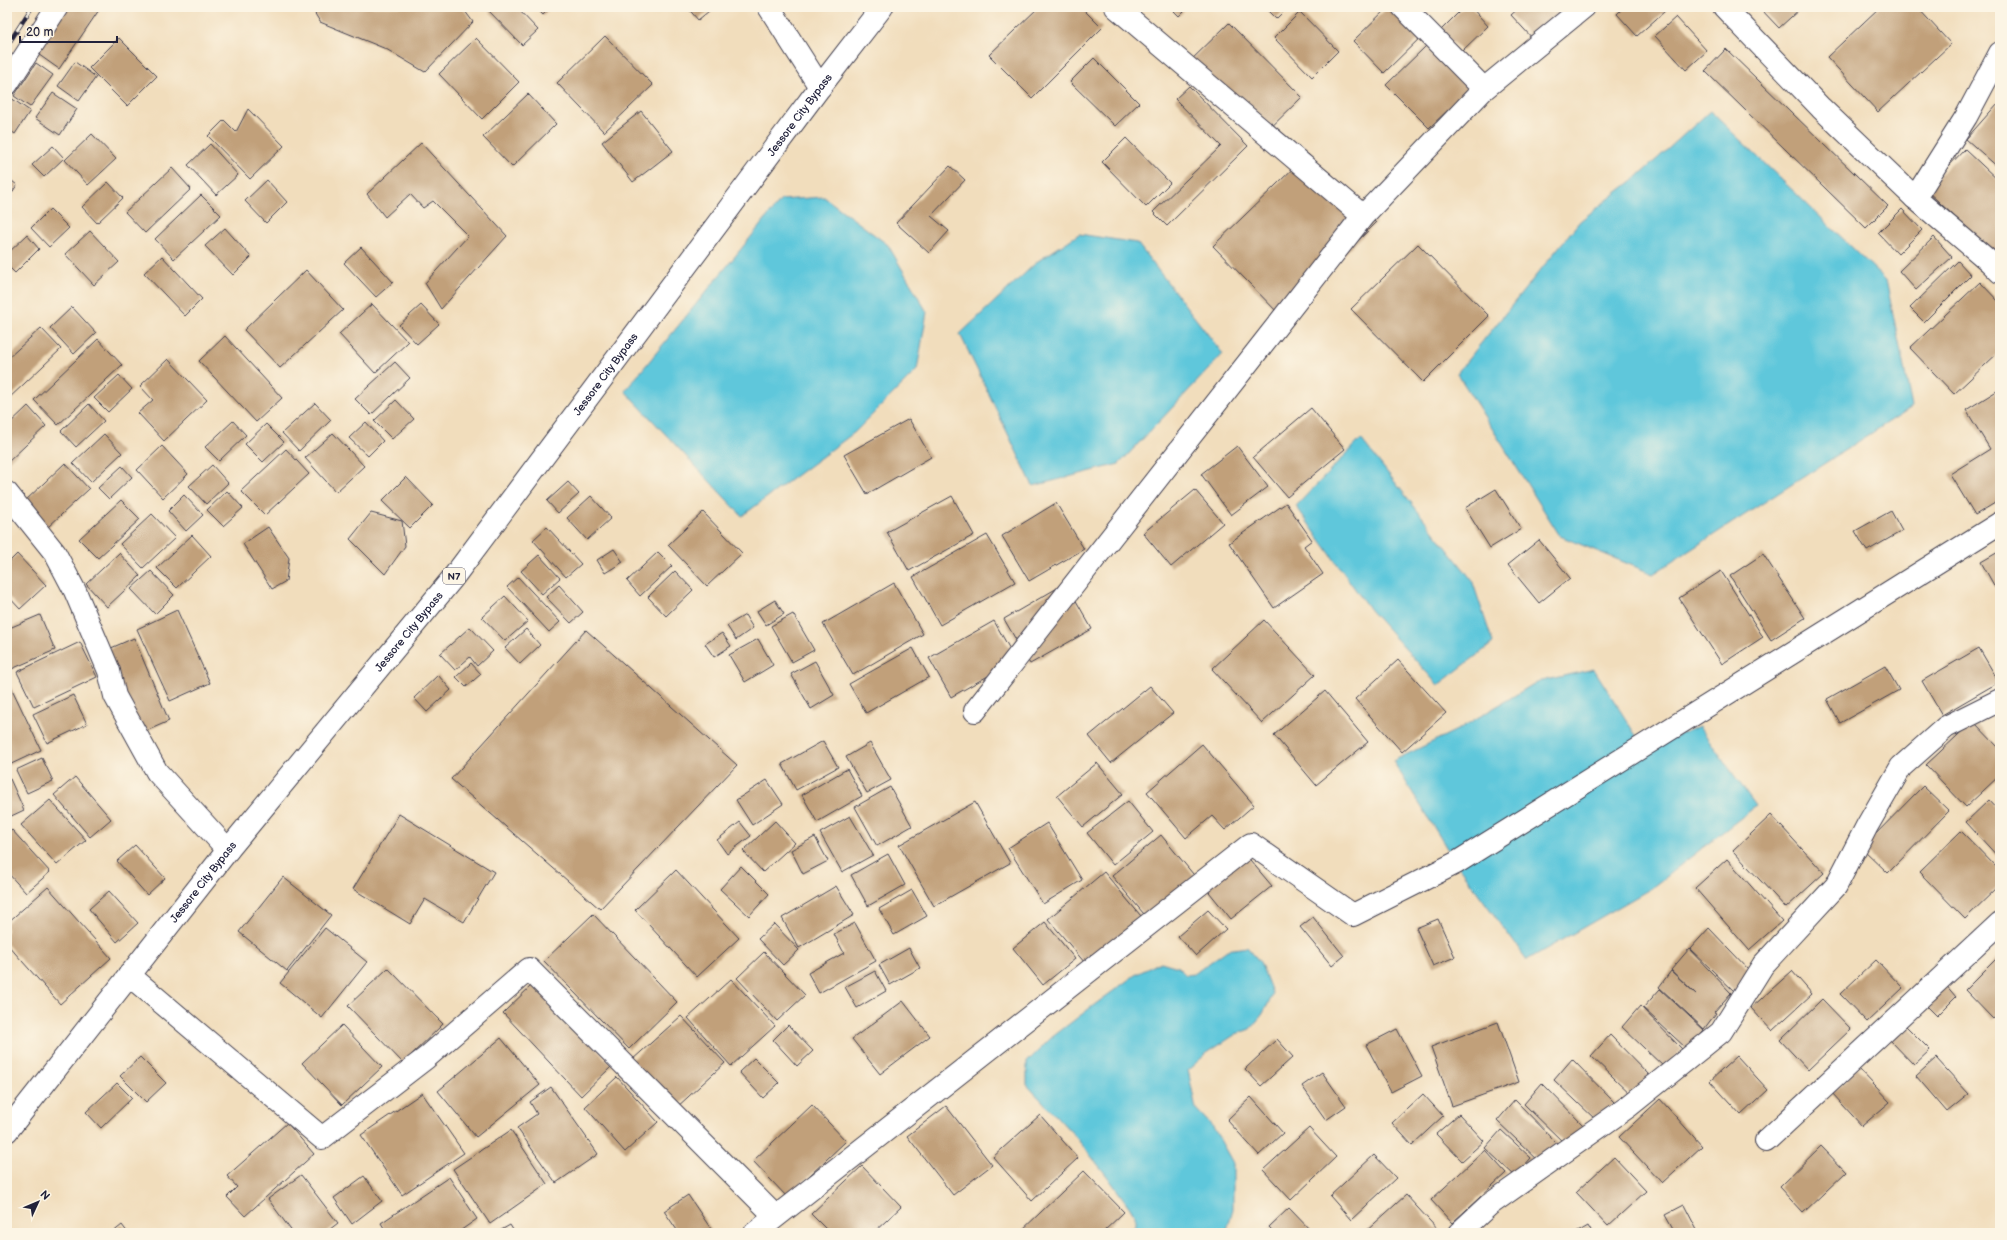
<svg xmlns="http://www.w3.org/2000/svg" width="2007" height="1240" font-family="'Balsamiq Sans',sans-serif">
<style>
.water{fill:#5fc7db;stroke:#40748b}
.building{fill:#c1a07a}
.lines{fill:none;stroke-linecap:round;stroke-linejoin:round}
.street-casing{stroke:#413e4e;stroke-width:24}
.secondary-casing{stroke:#413e4e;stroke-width:24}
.highway-casing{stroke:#413e4e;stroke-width:24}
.street{stroke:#fff;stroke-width:22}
.secondary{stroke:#fff;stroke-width:22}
.highway{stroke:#fff;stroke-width:22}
.rail-casing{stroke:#22223b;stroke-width:4.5}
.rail{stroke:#fcf5e5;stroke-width:3;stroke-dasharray:9;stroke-linecap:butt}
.labels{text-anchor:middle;stroke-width:3;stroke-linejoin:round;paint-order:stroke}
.shield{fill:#fcf5e5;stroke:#63616e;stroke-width:1}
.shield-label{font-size:10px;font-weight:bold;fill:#22223b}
.street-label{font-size:11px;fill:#22223b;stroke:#fcf5e5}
</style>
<rect width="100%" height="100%" fill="#fcf5e5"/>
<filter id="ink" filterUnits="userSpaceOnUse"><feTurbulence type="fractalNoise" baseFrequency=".025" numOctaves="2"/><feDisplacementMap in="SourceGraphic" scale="8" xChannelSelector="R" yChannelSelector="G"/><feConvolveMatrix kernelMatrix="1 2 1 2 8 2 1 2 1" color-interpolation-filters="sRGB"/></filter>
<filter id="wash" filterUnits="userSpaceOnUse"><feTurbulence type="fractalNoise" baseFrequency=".012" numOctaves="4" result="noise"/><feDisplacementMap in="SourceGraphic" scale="16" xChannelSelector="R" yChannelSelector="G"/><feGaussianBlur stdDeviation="0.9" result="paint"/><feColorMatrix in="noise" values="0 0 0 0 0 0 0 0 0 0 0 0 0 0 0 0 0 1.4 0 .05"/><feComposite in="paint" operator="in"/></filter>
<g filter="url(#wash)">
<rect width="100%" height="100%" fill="#f1ddbc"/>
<path class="water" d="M1710 111 1886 280 1912 407 1653 574 1560 536 1457 373 1580 221 1637 177Z
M824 197 888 245 927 312 917 370 855 432 742 516 625 391 781 200Z
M1079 234 1137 243 1223 354 1119 464 1033 486 960 334 1038 261Z
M1361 439 1472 580 1493 643 1438 685 1370 610 1296 506Z
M1594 669 1645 750 1699 726 1756 806 1650 889 1527 960 1456 863 1393 761 1459 729 1537 682Z
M1247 947 1260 962 1273 995 1262 1015 1250 1029 1236 1034 1207 1053 1188 1070 1196 1109 1213 1127 1233 1163V1209L1226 1233H1126L1135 1225V1215L1107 1176 1074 1135 1027 1085V1062L1051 1038 1090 1008 1135 975 1161 962 1178 967 1186 975 1194 974 1227 950Z"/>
<g id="blocks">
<path class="building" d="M66 7H101L59 69 35 52Z
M311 7H462L473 22 425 72 386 49 320 22Z
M489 7H516L538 30 522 45 487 9Z
M535 7H551L543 15Z
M687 7H714L698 20Z
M1039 7H1081L1102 28 1032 98 989 55Z
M1170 7H1188L1179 16Z
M1264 7H1288L1276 19Z
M1388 7H1406L1428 30 1384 73 1353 41Z
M1464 7H1471L1488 26 1462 51 1441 30Z
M1520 7H1596L1546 53 1511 15Z
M1624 7H1662L1665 11 1637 36 1617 14Z
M1759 7H1802L1779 28Z
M1880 7H1917L1951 44 1878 112 1827 57Z
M1300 12 1338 51 1312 77 1274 38Z
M1676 17 1707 51 1686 70 1655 36Z
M1229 23 1302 97 1258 140 1185 66Z
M605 36 653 85 604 132 557 83Z
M119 38 157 76 127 106 89 68Z
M476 38 519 82 482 119 439 74Z
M1427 45 1470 89 1429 128 1386 85Z
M1726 49 1888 206 1866 228 1705 71Z
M1094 58 1139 103 1115 126 1070 82Z
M75 62 96 77 79 101 58 86Z
M36 63 53 75 30 107 14 96Z
M1189 86 1248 146 1167 226 1153 212 1221 146 1175 99Z
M53 93 77 109 60 135 35 118Z
M528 94 556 124 512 167 483 137Z
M11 98 30 111 15 134 7 128V104Z
M1998 103 2000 105V169L1966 139Z
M248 109 284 146 250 179 208 136 224 120 236 132Z
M641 111 673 151 633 182 602 142Z
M7 134 12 138 7 144Z
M92 134 116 159 88 185 65 160Z
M1126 138 1170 183 1146 207 1102 162Z
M421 143 507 236 441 309 425 283 468 236 433 201 423 208 410 194 385 217 367 194Z
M210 144 238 175 216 195 188 165Z
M53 146 64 158 44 177 32 165Z
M1965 149 2000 182V259L1926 190Z
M1308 154 1376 223 1281 316 1213 246Z
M950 166 965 180 931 216 949 231 929 253 896 223Z
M172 168 191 189 145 233 125 212Z
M7 177 17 185 7 200Z
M267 180 287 202 266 223 245 201Z
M108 182 123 198 97 223 82 207Z
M201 195 221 215 174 259 155 239Z
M50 209 69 228 49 247 31 228Z
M1902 209 1922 230 1898 254 1878 233Z
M225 228 251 257 233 275 205 246Z
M90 231 119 262 94 285 65 254Z
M27 235 39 249 15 273 7 265V254Z
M1934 237 1952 257 1916 290 1899 271Z
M1418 244 1489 316 1423 382 1351 309Z
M361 247 393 282 376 297 344 263Z
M162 256 202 299 185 316 144 273Z
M1958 261 1971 275 1924 322 1910 308Z
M306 270 343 310 280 368 244 330Z
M1980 282 2000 303V351L1954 394 1910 348Z
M372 304 408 342 375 373 339 334Z
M421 305 439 324 417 344 399 325Z
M72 307 96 333 74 354 50 328Z
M41 328 61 349 7 400V359Z
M225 336 282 398 256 422 199 361Z
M98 339 122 365 58 425 34 400Z
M168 359 207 400 164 441 138 413 153 400 140 386Z
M395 362 410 378 371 415 355 399Z
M119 375 132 389 108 412 94 398Z
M2000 389V500L1975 515 1950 474 1990 449 1966 410Z
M396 400 414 419 392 439 374 421Z
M315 403 331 420 299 451 282 433Z
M89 404 104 421 76 447 61 431Z
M28 406 46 426 7 463V426Z
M1311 408 1345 449 1287 497 1253 457Z
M909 419 931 457 867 494 844 455Z
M233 421 246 435 219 461 205 447Z
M366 422 383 441 368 456 349 438Z
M266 424 284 442 263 462 245 444Z
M333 433 364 466 336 492 305 458Z
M104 434 122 453 91 482 73 463Z
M162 446 188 474 163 498 137 470Z
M1237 446 1268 487 1231 515 1201 474Z
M286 449 309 474 265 515 241 491Z
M65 463 89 489 48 527 24 502Z
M212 465 228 483 206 504 189 486Z
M122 466 132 477 109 499 98 488Z
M406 477 433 505 410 528 382 501Z
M568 482 579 494 558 513 547 501Z
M1496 489 1521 529 1490 548 1465 508Z
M1195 490 1223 523 1171 567 1143 533Z
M227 491 243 508 223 526 207 510Z
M184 495 203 515 186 531 168 511Z
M591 496 611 518 587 540 567 518Z
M952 496 974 535 909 571 887 532Z
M121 500 140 519 98 558 79 539Z
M1056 503 1084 549 1029 581 1002 536Z
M1286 503 1312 540 1304 546 1323 574 1274 608 1229 543Z
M1891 511 1902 531 1867 551 1855 531Z
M703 512 742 553 707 586 668 545Z
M371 513 402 521 405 546 385 574 350 539Z
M152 514 175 538 143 568 120 544Z
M268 527 289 558 286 581 272 589 243 544Z
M547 527 581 564 566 577 533 540Z
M192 535 211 556 177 588 157 568Z
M987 535 1015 582 940 625 913 577Z
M1539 540 1570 578 1539 603 1508 565Z
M614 549 623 562 605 573 597 560Z
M2000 551V596L1981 562Z
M658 552 672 566 640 596 627 581Z
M119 553 140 576 107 607 86 584Z
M17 554 46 585 20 609 7 595V564Z
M1763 554 1805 618 1771 640 1730 576Z
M539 555 560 578 542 594 521 571Z
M151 571 174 595 155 614 131 589Z
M675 571 693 590 666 616 648 597Z
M1721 571 1763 637 1722 664 1679 598Z
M518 577 560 622 549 632 507 587Z
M894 583 923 634 853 675 823 624Z
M1066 583 1092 629 1030 664 1004 619Z
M559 585 583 612 571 623 546 597Z
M505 596 528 621 505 641 482 617Z
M775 600 784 614 766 625 757 611Z
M177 610 210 683 170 701 137 629Z
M793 614 814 650 792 662 771 626Z
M40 615 55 650 7 671V629Z
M745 615 753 628 736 640 727 626Z
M1264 620 1315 675 1262 723 1212 669Z
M994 621 1016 660 951 697 929 658Z
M470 627 493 651 477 666 470 657 455 670 440 654Z
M526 629 540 645 520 664 505 648Z
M586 630 737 765 600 909 451 779Z
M722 633 731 646 714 657 705 644Z
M134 638 169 721 137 735 102 652Z
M758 639 773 665 745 682 729 655Z
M80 642 97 677 34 707 17 672Z
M913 648 929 677 866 713 849 684Z
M1979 648 1999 682 1942 715 1922 681Z
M1398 660 1446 713 1402 752 1355 699Z
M815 661 834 695 811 709 791 674Z
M471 663 481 674 466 687 456 677Z
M1885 666 1899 690 1840 723 1827 699Z
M438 675 451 690 427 712 414 698Z
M1150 686 1173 713 1111 763 1089 736Z
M11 687 41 750 7 766V689Z
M1325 691 1368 742 1316 785 1274 735Z
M73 695 87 724 47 743 33 714Z
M1973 721 2000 749V775L1966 807 1926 765Z
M823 741 838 767 796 790 782 764Z
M870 743 891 780 867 793 846 757Z
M1202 744 1254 805 1225 830 1212 816 1186 838 1147 792Z
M42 758 53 781 27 793 16 770Z
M1097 763 1123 794 1083 827 1057 796Z
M847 769 862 796 817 822 802 795Z
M75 777 111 819 90 837 54 795Z
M10 779 24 810 7 818V780Z
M767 780 783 804 752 825 736 800Z
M1923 786 1949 811 1888 873 1862 848Z
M890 787 912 826 877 846 855 807Z
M50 800 86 840 57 865 21 825Z
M1989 800 2000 812V859L1966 822Z
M1128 801 1153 832 1113 865 1087 833Z
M975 802 1010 863 934 906 899 845Z
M399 814 494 872 464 922 425 899 410 924 353 889Z
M1771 815 1824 873 1786 908 1733 851Z
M850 816 873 855 842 872 820 833Z
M775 821 795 843 763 872 743 851Z
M740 822 751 836 727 854 717 840Z
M1047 823 1082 880 1043 904 1008 848Z
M12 830 50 872 26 893 7 872V835Z
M1961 831 2000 871V885L1965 919 1919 872Z
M1161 835 1198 880 1149 920 1112 876Z
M815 837 828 861 803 874 791 850Z
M135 845 165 878 147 895 117 861Z
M888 854 905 885 868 906 851 875Z
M1245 854 1272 886 1231 919 1205 887Z
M1727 859 1782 921 1749 950 1695 888Z
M741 866 769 894 749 916 720 889Z
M676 870 739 938 697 977 635 910Z
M1104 872 1146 922 1090 969 1048 919Z
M283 877 331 915 287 971 239 932Z
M836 886 854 915 799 948 782 918Z
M48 887 111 958 60 1004 7 944V923Z
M912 890 927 916 894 935 879 909Z
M109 891 138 923 117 942 89 909Z
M1208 910 1226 929 1196 956 1178 936Z
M593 914 677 1002 629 1049 544 961Z
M1313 917 1344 956 1332 966 1300 927Z
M1438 919 1455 957 1433 966 1416 928Z
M1045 922 1075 959 1043 985 1013 948Z
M855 923 876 961 819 993 808 973 844 953 834 934Z
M774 924 799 950 783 965 758 939Z
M325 928 367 962 322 1018 280 983Z
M1709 928 1750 971 1734 991 1690 949Z
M909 948 920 968 890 985 879 965Z
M1689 949 1731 993 1714 1012 1716 1013 1704 1029 1659 987 1671 971 1696 994 1671 970Z
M764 952 805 995 777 1021 737 978Z
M2000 955V1012L1993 1019 1965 990Z
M1876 960 1903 988 1867 1022 1840 994Z
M388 968 443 1024 403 1063 348 1006Z
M875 971 886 991 857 1008 845 987Z
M1792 971 1812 994 1772 1031 1751 1008Z
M731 979 775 1026 731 1066 688 1018Z
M534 983 612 1066 581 1096 503 1013Z
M1945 984 1956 997 1937 1016 1925 1004Z
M1660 989 1704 1030 1687 1049 1643 1008Z
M1822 999 1851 1029 1808 1070 1780 1040Z
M903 1001 930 1036 880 1074 852 1039Z
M1640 1006 1682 1049 1665 1068 1622 1027Z
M681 1016 725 1063 676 1108 632 1060Z
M1498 1022 1519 1082 1452 1106 1431 1047Z
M342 1025 382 1067 342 1105 302 1063Z
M788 1025 813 1051 797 1066 773 1040Z
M1905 1025 1930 1050 1914 1065 1890 1040Z
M1397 1029 1422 1076 1391 1092 1366 1045Z
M1610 1035 1652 1078 1635 1098 1591 1056Z
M501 1038 540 1085 476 1137 438 1091Z
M1277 1039 1293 1057 1261 1086 1245 1069Z
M1737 1056 1768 1090 1741 1115 1710 1081Z
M140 1057 166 1083 146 1102 120 1076Z
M754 1058 779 1083 763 1098 739 1072Z
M1936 1058 1969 1094 1947 1112 1916 1076Z
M1572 1059 1614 1102 1597 1121 1554 1080Z
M1858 1068 1890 1102 1862 1126 1832 1093Z
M1322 1072 1346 1106 1326 1120 1302 1086Z
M617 1077 658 1122 625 1152 585 1107Z
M117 1083 132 1098 101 1128 86 1112Z
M1542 1083 1584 1126 1567 1146 1524 1104Z
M551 1087 598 1154 556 1183 517 1128 537 1114 530 1102Z
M422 1093 464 1153 402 1195 361 1135Z
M1423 1094 1443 1116 1412 1145 1392 1123Z
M1251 1097 1283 1133 1259 1155 1227 1120Z
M1660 1099 1702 1146 1662 1183 1619 1137Z
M1515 1100 1557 1143 1540 1162 1497 1121Z
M812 1105 846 1141 787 1197 753 1161Z
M946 1106 992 1165 953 1195 907 1136Z
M1459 1114 1484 1141 1462 1161 1436 1134Z
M1040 1115 1078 1158 1032 1201 993 1157Z
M287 1123 314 1154 245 1216 227 1197 237 1187 227 1176Z
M1309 1128 1336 1157 1291 1200 1263 1170Z
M511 1130 547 1184 490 1224 453 1169Z
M1501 1130 1531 1158 1515 1176 1485 1148Z
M1821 1146 1846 1172 1803 1213 1779 1187Z
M1485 1150 1506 1173 1452 1223 1431 1200Z
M1374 1155 1396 1178 1351 1220 1330 1196Z
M1614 1157 1646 1191 1608 1226 1576 1192Z
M862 1166 901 1207 873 1233H830L811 1214Z
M1084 1171 1124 1212 1102 1233H1019Z
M301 1175 338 1223 325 1233H293L268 1199Z
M364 1176 382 1201 352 1224 334 1198Z
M449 1177 477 1219 457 1233H387L381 1223Z
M688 1195 711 1229 705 1233H679L664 1211Z
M1406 1195 1440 1232 1439 1233H1364Z
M1684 1205 1697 1230 1692 1233H1675L1665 1215Z
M1289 1208 1313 1233H1275L1269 1227Z
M122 1225 128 1233H112Z
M510 1225 515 1233H496Z
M1588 1226 1592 1233H1576Z"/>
</g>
</g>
<g filter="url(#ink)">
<use href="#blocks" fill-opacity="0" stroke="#413e4e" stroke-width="1"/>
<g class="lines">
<g class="street-casing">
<path id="street" d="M769 7 820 87
M1116 7 1363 216
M1403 7 1484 89
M7 84 57 7
M1915 198 1966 117 2000 53
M7 493 55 553 75 591 109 671 115 696 157 772 228 850
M975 711 1363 216 1484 89 1584 7
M129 975 322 1138 426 1058 529 969 775 1216
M1766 1141 2000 923
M755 1233 1251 844 1353 915 1456 863 2000 523
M1459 1233 1489 1205 1629 1106 1721 1032 1763 965 1836 886 1867 826 1901 767 1946 727 2000 700"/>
</g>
<g class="secondary-casing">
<path id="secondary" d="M1724 7 1821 108 1915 198 1990 262 2000 272"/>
</g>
<g class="highway-casing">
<g id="highway">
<path id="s1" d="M7 1131 228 850 452 579 820 87 882 7"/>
</g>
</g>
<use href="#street" class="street"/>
<use href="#secondary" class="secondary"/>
<use href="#highway" class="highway"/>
<g class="rail-casing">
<path id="rail" d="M7 46 32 7"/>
</g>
<use href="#rail" class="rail"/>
</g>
</g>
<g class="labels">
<rect class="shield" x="443" y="568" width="22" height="16" rx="3"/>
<g class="shield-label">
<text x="454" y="580">N7</text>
</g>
<g class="street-label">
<text dy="4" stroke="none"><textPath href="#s1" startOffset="1289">Jessore City Bypass</textPath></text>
<text dy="4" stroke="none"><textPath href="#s1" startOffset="965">Jessore City Bypass</textPath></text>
<text dy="4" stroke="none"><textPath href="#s1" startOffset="641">Jessore City Bypass</textPath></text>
<text dy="4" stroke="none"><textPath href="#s1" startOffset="317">Jessore City Bypass</textPath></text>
</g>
</g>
<rect width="2007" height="1240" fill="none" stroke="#fcf5e5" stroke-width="24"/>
<g transform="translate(38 1202) rotate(46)" stroke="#fcf5e5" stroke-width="3" paint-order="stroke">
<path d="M0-3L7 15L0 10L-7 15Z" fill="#22223b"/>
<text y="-6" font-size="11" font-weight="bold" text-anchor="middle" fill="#22223b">N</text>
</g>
<path d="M20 36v6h97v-6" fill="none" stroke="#22223b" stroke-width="2"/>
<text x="26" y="36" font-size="12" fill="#22223b" stroke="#fcf5e5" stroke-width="3" paint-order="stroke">20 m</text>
</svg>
